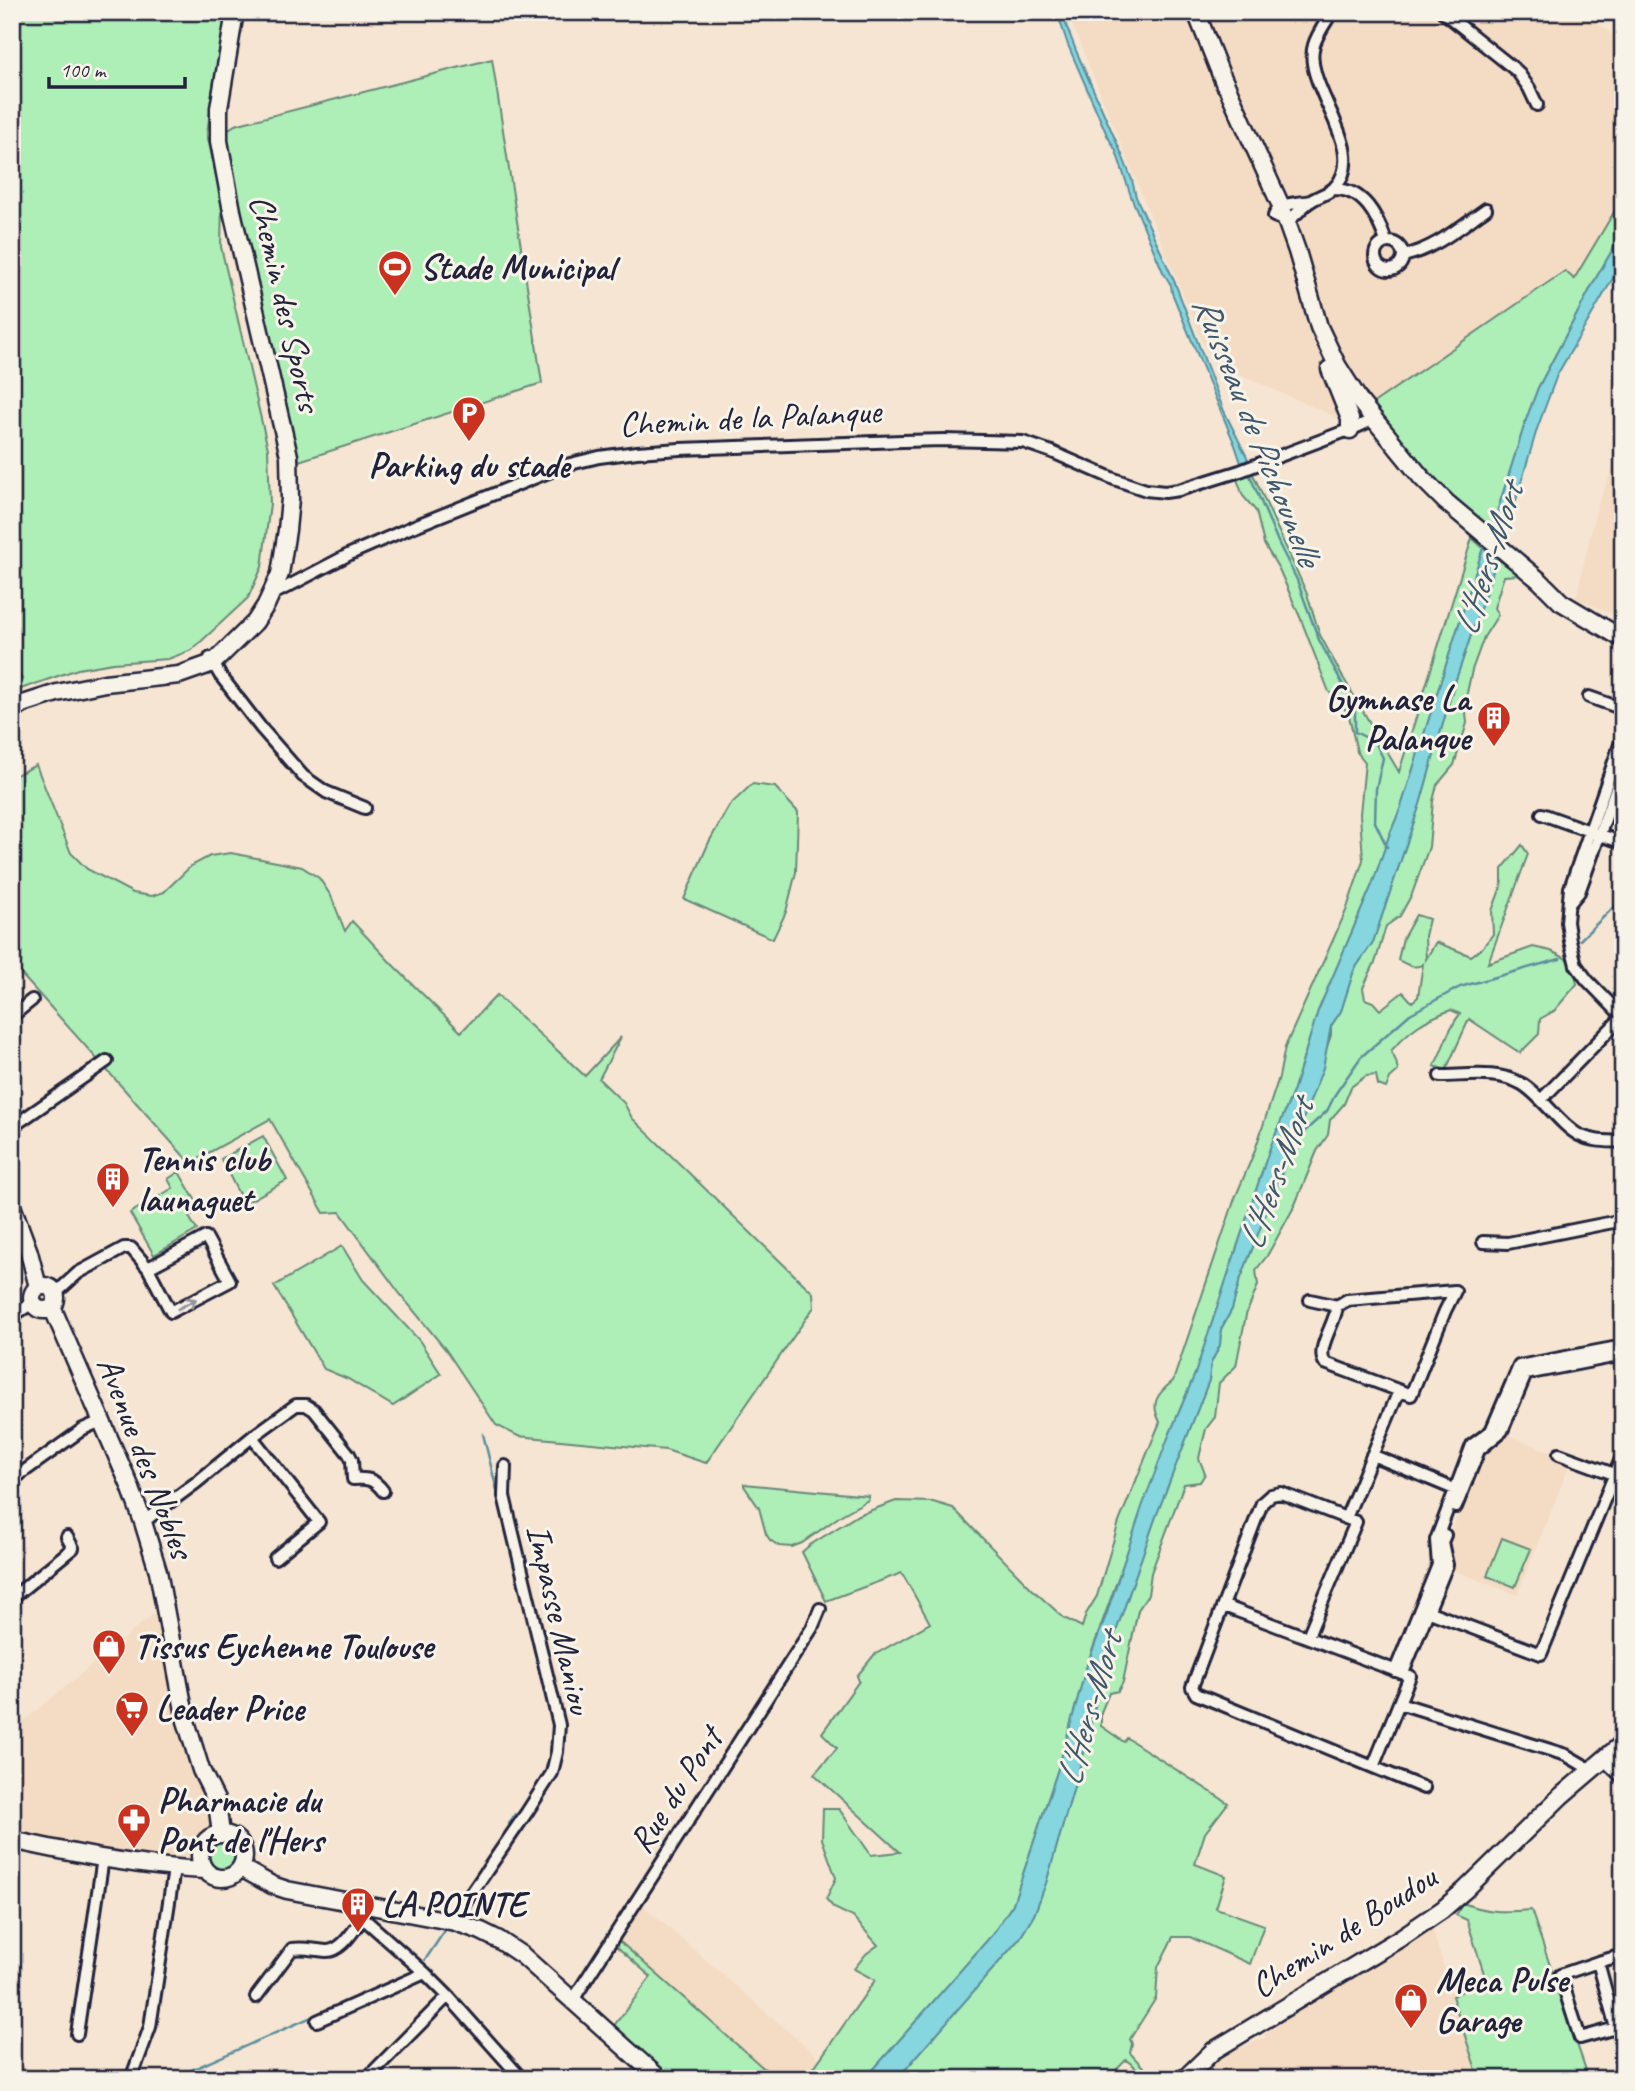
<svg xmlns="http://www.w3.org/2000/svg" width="1635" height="2091" font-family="Caveat,sans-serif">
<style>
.built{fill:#f4dbc3}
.green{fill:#aeeeb7;stroke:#688879;stroke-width:2}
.water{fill:#85d6de;stroke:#5d8e9d;stroke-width:2}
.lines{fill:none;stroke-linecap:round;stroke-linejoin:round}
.stream{stroke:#5d8e9d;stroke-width:2.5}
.street-casing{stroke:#22223b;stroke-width:16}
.secondary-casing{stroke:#22223b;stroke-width:21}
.street{stroke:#f7f3e8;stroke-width:10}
.secondary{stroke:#f7f3e8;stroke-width:16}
.oneway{stroke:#97959a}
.labels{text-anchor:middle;stroke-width:6;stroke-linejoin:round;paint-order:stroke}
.poi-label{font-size:35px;font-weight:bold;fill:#22223b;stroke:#f7f3e8;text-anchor:start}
.street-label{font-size:35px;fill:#22223b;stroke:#f7f3e8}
.water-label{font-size:37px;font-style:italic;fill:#40586c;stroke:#f7f3e8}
</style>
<rect width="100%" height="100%" fill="#f5e5d2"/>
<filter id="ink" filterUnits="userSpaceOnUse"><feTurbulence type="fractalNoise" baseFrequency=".0143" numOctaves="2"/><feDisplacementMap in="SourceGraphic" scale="14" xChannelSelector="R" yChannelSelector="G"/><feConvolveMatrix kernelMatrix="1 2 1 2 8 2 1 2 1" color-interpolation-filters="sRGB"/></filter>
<g filter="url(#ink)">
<path class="built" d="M1067 12H1582L1623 42V197L1573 279 1375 402 1336 417 1241 375 1205 348Z
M1623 445V619L1576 598 1597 507Z
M1506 1434 1571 1461 1517 1595 1451 1569 1454 1563 1447 1542 1484 1452 1503 1441Z
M155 1613 159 1622 191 1763 213 1819 209 1826 193 1841 189 1855 180 1861 167 1864 12 1835V1731Z
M642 1905 820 2059 806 2079H776L618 1941Z
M1431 1926 1479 2079H1195L1217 2057 1265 2038V2034L1373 1962Z"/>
<path class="green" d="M12 12H227L214 80 207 134 222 203 221 247 268 449 270 504 262 567 248 598 192 650 168 659 113 663 78 669 12 692Z
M492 59 542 383 299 461 227 150 226 131 235 125Z
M1623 197V232L1596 278 1538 388 1527 417 1490 534C1448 493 1408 451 1372 404L1565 271 1574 279Z
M1252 472 1307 594 1320 635 1341 674 1399 772 1472 538 1483 548 1401 807 1389 836 1372 885 1318 1011 1293 1092 1270 1148 1195 1374 1168 1438 1087 1665 1059 1766 1013 1904 992 1935 865 2079H806L875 1980 854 1969 866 1954 878 1945 853 1917 834 1908 826 1899 836 1878 822 1839 823 1809H839L871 1855 900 1852 814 1774 837 1748 822 1733 859 1681 857 1676 874 1655 930 1623 902 1573 826 1601 802 1552 810 1545 858 1515 896 1501 933 1502 953 1508 1033 1590 1064 1618 1082 1627 1086 1614 1097 1596 1119 1522 1160 1422C1150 1403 1157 1394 1173 1381L1235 1198 1254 1153 1279 1077 1285 1047 1346 911 1363 860 1360 814 1365 762 1357 752 1349 716 1340 701 1329 692 1300 617 1279 569 1264 544 1256 511 1243 496 1237 479Z
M1497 559 1520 575 1504 576 1494 608 1498 615 1484 637 1472 670 1465 702 1467 723 1454 765 1437 785 1433 801 1429 847 1412 894 1400 916 1386 926 1376 960 1363 988 1365 999 1373 1002 1380 1010 1403 992 1412 1002 1418 997 1423 964C1415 970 1406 964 1398 960L1403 938 1416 915 1429 919 1425 936 1426 959 1436 942 1471 956 1482 948 1493 934 1492 911 1502 884V869L1522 845 1528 854 1488 963 1533 947 1551 951 1567 959 1575 974 1577 984 1554 1011 1540 1019 1539 1034 1520 1053 1469 1019 1446 1070 1434 1066C1445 1047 1446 1031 1460 1014L1451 1010C1424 1020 1410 1029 1391 1051L1396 1061 1398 1071 1390 1078 1386 1088 1378 1085 1376 1075 1366 1076 1351 1087 1344 1104 1330 1120 1328 1135 1317 1151 1294 1207 1267 1256 1256 1270 1258 1285 1246 1315 1236 1366 1219 1383 1215 1417 1206 1429 1199 1458 1205 1474 1200 1482 1184 1484 1151 1573 1148 1595 1138 1610 1123 1682 1118 1691 1109 1693 1101 1712V1726L1124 1742 1127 1738 1228 1803 1205 1833 1195 1864 1226 1876 1216 1908 1264 1925 1250 1964 1190 1937H1173L1158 1967 1156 1998 1130 2039 1132 2044 1130 2053 1154 2079H1141L1134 2066 1126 2060 1117 2069 1112 2079H897L1020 1938 1034 1915 1046 1883 1085 1749 1104 1666 1155 1519 1209 1380 1211 1363 1220 1345 1221 1329 1232 1309 1239 1283 1261 1226 1299 1129 1331 1035V1026L1341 1011 1354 970 1373 942 1420 804 1453 688Z
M36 765 71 853 87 869 133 893 152 896 164 892 191 866 210 856 231 853 302 867 319 878 331 896 345 931 352 921 392 964 461 1032 497 995 585 1076 621 1037 599 1079 624 1103 632 1118 813 1293 814 1307 706 1463 666 1450 518 1436 496 1425 446 1350 400 1294 340 1212 324 1213 270 1119 190 1163 12 964V777Z
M752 784 775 787 798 812 796 872 786 912 773 939 684 899 709 842 729 806Z
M263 1136 287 1180 244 1204 221 1159Z
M179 1172 201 1210 189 1217 197 1230 154 1255 130 1213 173 1188 168 1179Z
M342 1246 363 1280 419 1340 441 1374 393 1406 348 1379 324 1369 274 1286Z
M744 1484 869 1496 868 1500 843 1514 802 1543 792 1547 779 1546 770 1540 766 1534 759 1508 744 1486Z
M1502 1538 1531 1549 1515 1587 1487 1576Z
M207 1857a16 16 0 1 1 32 0a16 16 0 1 1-32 0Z
M1463 1903C1486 1913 1506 1912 1531 1910L1589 2079H1479L1452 1996 1486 1980 1467 1920 1456 1915Z
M618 1940 776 2079H670L613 2027 651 1977 615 1945Z"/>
<path class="water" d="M1057 12H1061L1077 53 1120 150 1132 180 1136 197 1175 283 1224 411 1248 459 1241 463 1235 445 1172 293 1171 285 1163 272 1132 199 1116 151 1107 135 1068 45Z
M1623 232V261L1557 375 1537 429 1503 544 1490 534 1527 417 1538 388 1596 278Z
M1483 548 1497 559 1453 688 1420 804 1373 942 1354 970 1341 1011 1331 1026 1323 1068 1261 1226 1239 1283 1232 1309 1221 1329 1220 1345 1211 1363 1209 1380 1155 1519 1104 1666 1085 1749 1046 1883 1034 1915 1020 1938 897 2079H865L992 1935 1013 1904 1059 1766 1087 1665 1107 1613 1142 1507 1168 1438 1195 1374 1270 1148 1293 1092 1318 1011 1372 885 1389 836 1401 807Z"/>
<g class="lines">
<path class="stream" d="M1248 471 1279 544 1297 580 1319 640 1355 707V732L1375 742 1383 758 1376 789 1375 822 1387 847
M12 669 22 679
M1580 940 1623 898
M1293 1142 1327 1111 1336 1093 1361 1057 1410 1014 1460 987 1560 959
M483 1434 510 1543
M535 1788 546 1773 550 1759
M509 1824 515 1814
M425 1960 448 1926
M171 2079 416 1971"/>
<g class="street-casing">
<path id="street" d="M1443 12 1517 71 1529 88 1537 105
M1334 189C1364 189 1377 216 1386 241
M1311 201C1297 204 1280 201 1274 216L1287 221C1296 217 1302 206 1311 201 1318 196 1328 194 1334 188 1372 150 1301 86 1314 45 1317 34 1326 22 1332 12
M1375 256a14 14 0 1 1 28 0a14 14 0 1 1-28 0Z
M1403 256C1435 249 1460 227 1486 209
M279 591 350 554 412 527 566 465 599 457 637 452 680 449 903 441 944 440 1023 442 1052 452 1114 479 1146 490 1165 492 1179 490 1240 471 1359 426 1374 419
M210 658 220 675 261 728 303 776 326 792 365 808
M1589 697 1623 709
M1623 736 1570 888 1567 922 1570 941 1576 965 1587 980 1623 1017
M1542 814 1623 843
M1569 904 1579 892 1623 769
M12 1016 32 1000
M1440 1076C1466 1076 1498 1070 1522 1084 1542 1096 1561 1126 1579 1135 1593 1142 1608 1141 1623 1142
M1541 1100 1623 1016
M12 1127 107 1061
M1483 1242 1508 1243 1623 1220
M1455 1291 1445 1311 1411 1395 1325 1363C1315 1349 1336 1323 1337 1306L1347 1300Z
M56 1293 78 1273 124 1248H131L148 1268 171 1312 230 1281 206 1237 148 1268
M1310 1300 1337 1306
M12 1316 33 1303
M252 1437 296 1405H306L314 1410 349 1454 352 1460 353 1479C368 1478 374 1479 383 1491
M1559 1454 1614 1474
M1372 1455 1459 1491
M12 1480 83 1429 101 1421
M1456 1507 1479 1450 1502 1431 1526 1374 1623 1355
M1346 1518 1399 1391
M143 1522 197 1482 252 1437 319 1522 275 1558
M12 1598 73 1548 67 1537
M1224 1606 1410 1676 1399 1703 1566 1755 1583 1765 1589 1772
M1422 1609 1541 1654 1623 1454
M1308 1636 1356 1522 1281 1493 1271 1495 1262 1503 1192 1687 1196 1694 1373 1767 1399 1703
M1395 1671 1438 1565 1436 1540 1472 1445 1491 1431 1519 1366 1623 1346
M1403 1673 1447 1565 1442 1542 1445 1535
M1603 1759 1623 1778
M1373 1767 1424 1788
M363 1918 425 1973 448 1996 522 2079
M455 1922 462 1907 527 1812 552 1773 557 1752 559 1725 504 1496 505 1466
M1598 1962 1623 1955
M256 1997 292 1949C304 1947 314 1950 326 1951 342 1952 354 1929 363 1918L362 1914
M573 2000 812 1628 820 1609
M317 2021 425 1973
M1616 2028 1598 1962 1560 1975 1580 2038 1623 2026
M77 2034 103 1858
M131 2079 150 2027 174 1869
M366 2079 448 1996"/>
</g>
<g class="secondary-casing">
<path id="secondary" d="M1196 12 1225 85
M1222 76 1281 206 1297 251 1319 327 1337 365 1361 403 1421 477 1446 502 1540 581 1561 602 1623 639
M1330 369 1350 419V430
M12 710 23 704 57 693 105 683 179 675 213 663 255 622 266 605 280 574 287 530 290 499 289 456 232 211 219 141V108L235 12
M12 1206 29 1252 38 1287
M32 1298a12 12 0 1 1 24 0a12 12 0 1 1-24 0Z
M52 1307 130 1486 143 1522 158 1571 186 1721 201 1770 217 1802 221 1834
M200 1856a22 22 0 1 1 44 0a22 22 0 1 1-44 0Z
M12 1840C76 1854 140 1867 205 1870
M241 1868 272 1885 287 1890 455 1922 481 1931 499 1940 523 1956 660 2079
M1184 2079 1213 2051 1402 1937 1442 1910 1465 1890 1561 1796 1623 1743"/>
</g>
<use href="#street" class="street"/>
<use href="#secondary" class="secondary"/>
</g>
<defs><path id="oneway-shaft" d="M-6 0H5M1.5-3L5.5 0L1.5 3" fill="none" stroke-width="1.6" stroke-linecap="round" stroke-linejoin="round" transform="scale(1.75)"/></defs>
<use class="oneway" href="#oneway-shaft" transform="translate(187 1304) rotate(-28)"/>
</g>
<defs>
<g id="stadium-pin" transform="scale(1.75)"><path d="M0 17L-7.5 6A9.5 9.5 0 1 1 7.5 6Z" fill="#c8321e" stroke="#f7f3e8"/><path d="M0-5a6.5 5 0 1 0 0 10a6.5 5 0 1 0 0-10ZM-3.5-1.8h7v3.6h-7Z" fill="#fff"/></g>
<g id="parking-pin" transform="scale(1.75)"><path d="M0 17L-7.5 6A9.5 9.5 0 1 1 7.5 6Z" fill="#c8321e" stroke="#f7f3e8"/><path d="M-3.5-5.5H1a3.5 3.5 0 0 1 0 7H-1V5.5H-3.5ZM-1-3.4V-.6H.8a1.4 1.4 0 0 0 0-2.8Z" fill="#fff"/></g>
<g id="building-pin" transform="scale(1.75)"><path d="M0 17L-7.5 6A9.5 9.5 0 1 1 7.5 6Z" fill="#c8321e" stroke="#f7f3e8"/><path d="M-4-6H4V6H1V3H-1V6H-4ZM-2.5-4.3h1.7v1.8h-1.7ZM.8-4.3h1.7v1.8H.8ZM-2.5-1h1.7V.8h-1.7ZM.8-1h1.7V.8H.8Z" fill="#fff"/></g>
<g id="shop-pin" transform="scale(1.75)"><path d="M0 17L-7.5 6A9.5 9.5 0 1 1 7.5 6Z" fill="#c8321e" stroke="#f7f3e8"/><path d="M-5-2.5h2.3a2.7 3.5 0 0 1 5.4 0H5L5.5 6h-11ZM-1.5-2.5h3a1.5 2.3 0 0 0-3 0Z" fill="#fff"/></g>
<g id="supermarket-pin" transform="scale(1.75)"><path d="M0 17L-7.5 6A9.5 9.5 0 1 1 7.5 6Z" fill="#c8321e" stroke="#f7f3e8"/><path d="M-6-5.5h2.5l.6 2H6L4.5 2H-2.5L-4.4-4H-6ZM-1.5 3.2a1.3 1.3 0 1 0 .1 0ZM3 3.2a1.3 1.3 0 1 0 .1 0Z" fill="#fff"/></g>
<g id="pharmacy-pin" transform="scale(1.75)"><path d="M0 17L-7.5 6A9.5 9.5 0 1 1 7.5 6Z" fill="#c8321e" stroke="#f7f3e8"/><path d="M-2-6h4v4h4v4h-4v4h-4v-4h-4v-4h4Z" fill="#fff"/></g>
</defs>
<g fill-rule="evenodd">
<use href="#stadium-pin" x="395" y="267"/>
<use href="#parking-pin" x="469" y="413"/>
<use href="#building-pin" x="1494" y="718"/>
<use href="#building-pin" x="113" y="1179"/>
<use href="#shop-pin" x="109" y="1646"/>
<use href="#supermarket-pin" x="132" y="1708"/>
<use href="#pharmacy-pin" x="134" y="1820"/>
<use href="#building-pin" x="358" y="1904"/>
<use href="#shop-pin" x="1411" y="2000"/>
</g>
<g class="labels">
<g class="poi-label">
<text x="420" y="279">Stade Municipal</text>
<text x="469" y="477" text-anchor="middle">Parking du stade</text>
<text x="1470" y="710" text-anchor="end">Gymnase La<tspan x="1470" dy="40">Palanque</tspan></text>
<text x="138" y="1171">Tennis club<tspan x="138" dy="40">launaguet</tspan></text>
<text x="134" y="1658">Tissus Eychenne Toulouse</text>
<text x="156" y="1720">Leader Price</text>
<text x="158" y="1812">Pharmacie du<tspan x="158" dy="40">Pont de l'Hers</tspan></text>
<text x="382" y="1916">LA POINTE</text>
<text x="1436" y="1992">Meca Pulse<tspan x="1436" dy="40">Garage</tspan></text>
</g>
<g class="street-label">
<text transform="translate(286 303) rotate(77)" y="12">Chemin des Sports</text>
<text transform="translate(750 417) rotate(-3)" y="12">Chemin de la Palanque</text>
<text transform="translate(146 1457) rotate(69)" y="12">Avenue des Nobles</text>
<text transform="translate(560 1619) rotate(77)" y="12">Impasse Maniou</text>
<text transform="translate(675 1790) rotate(-57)" y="12">Rue du Pont</text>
<text transform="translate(1343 1931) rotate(-33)" y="12">Chemin de Boudou</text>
</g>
<g class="water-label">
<text transform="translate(1258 430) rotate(68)" y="13">Ruisseau de Pichounelle</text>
<text transform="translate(1487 559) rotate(-72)" y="13">L'Hers-Mort</text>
<text transform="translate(1275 1174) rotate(-70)" y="13">L'Hers-Mort</text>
<text transform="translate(1088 1709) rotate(-74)" y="13">L'Hers-Mort</text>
</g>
</g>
<rect width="1635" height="2091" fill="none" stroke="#f7f3e8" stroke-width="42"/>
<rect x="21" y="21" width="1593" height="2049" fill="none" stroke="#22223b" stroke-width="2.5" filter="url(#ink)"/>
<path d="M49 77v10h136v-10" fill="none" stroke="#22223b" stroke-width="3.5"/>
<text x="60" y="77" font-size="21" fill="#22223b" stroke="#f7f3e8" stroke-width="5" paint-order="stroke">100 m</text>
</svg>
